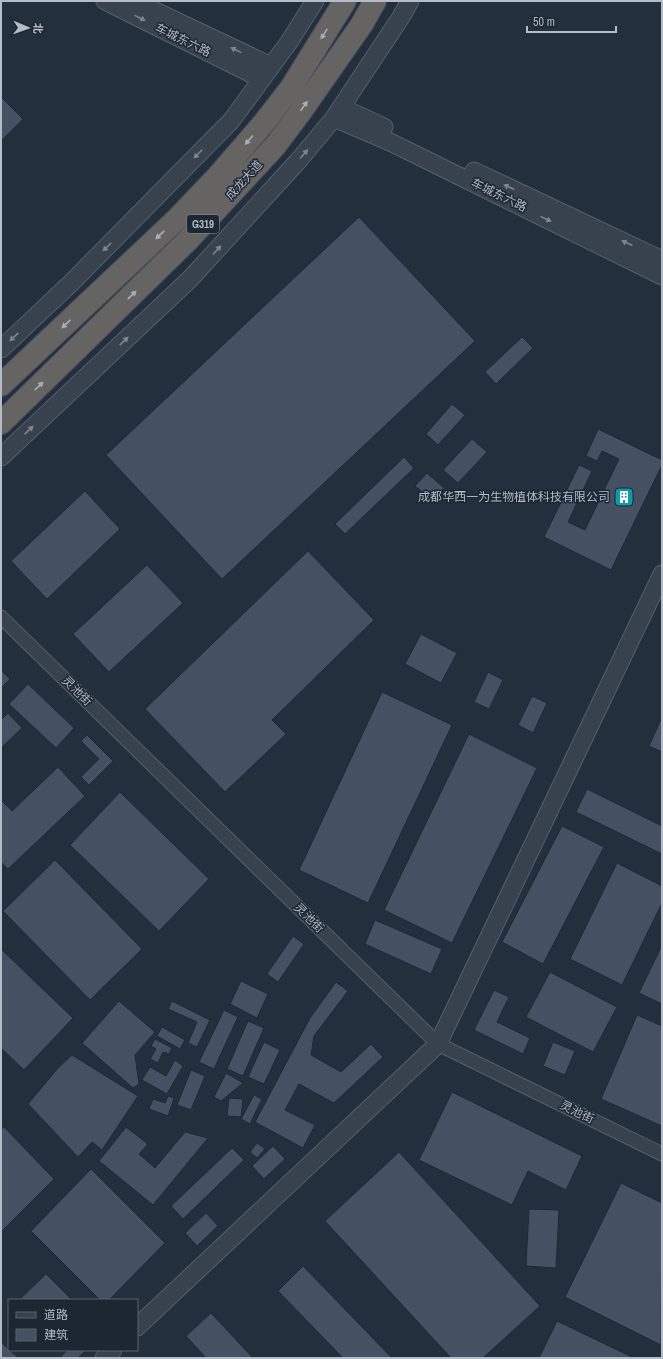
<svg xmlns="http://www.w3.org/2000/svg" width="663" height="1359" font-family="'Archivo Narrow','Noto Sans SC',sans-serif">
<style>
.building{fill:#455162;stroke:#1f2835}
.lines{fill:none;stroke-linecap:round;stroke-linejoin:round}
.minor-casing{stroke:#565f6c;stroke-width:15}
.tertiary-casing{stroke:#565f6c;stroke-width:19}
.trunk-casing{stroke:#434c59;stroke-width:24}
.minor{stroke:#38414e;stroke-width:13}
.tertiary{stroke:#38414e;stroke-width:17}
.trunk{stroke:#656462;stroke-width:22}
.oneway{fill:#7c8592}
.oneway2{fill:#a8afba}
.labels{text-anchor:middle;stroke-width:3;stroke-linejoin:round;paint-order:stroke}
.shield{fill:#1d2633;stroke:#878f9c;stroke-width:1}
.shield-label{font-size:11px;font-weight:bold;fill:#b4bcc9}
.street-label{font-size:12px;fill:#b4bcc9;stroke:#1d2633}
.poi-label{font-size:12px;fill:#b4bcc9;stroke:#1d2633;text-anchor:end}
</style>
<rect width="100%" height="100%" fill="#242f3e"/>
<path class="building" d="M1 97 23 119 1 141Z
M359 217 475 341 222 579 106 455Z
M522 337 533 348 496 384 485 372Z
M452 404 465 415 438 445 426 434Z
M598 429 662 460V465L611 570 544 537 579 465 592 471 568 522 585 530 619 459 602 451 597 461 586 456Z
M472 439 487 452 458 483 443 470Z
M404 457 414 468 345 534 335 524Z
M427 473 444 488 433 501 415 486Z
M85 491 120 529 47 599 11 561Z
M308 551 374 620 272 720 286 734 225 792 145 709Z
M147 565 183 603 109 672 73 634Z
M421 634 457 653 441 683 405 664Z
M1 670 10 679 1 688Z
M488 672 503 680 489 709 474 702Z
M28 684 74 728 56 748 9 704Z
M382 692 452 725 368 903 299 870Z
M532 696 547 703 533 733 518 725Z
M8 713 22 728 1 748V720Z
M662 717V752L649 746Z
M469 734 537 768 452 943 384 910Z
M87 735 113 761 89 785 81 777 99 759 81 741Z
M58 767 85 796 8 869 1 862V800L12 811Z
M587 789 662 826V854L576 812Z
M120 792 209 879 159 931 70 845Z
M562 826 604 847 543 964 502 942Z
M55 860 142 949 90 1000 3 911Z
M617 863 662 886V903L622 985 570 959Z
M375 920 442 949 431 974 365 944Z
M293 936 304 944 278 982 267 974Z
M662 945V1004L639 993Z
M1 949 73 1018 24 1070 1 1048Z
M550 972 617 1007 593 1052 526 1017Z
M241 981 268 994 257 1018 230 1004Z
M336 982 348 991 314 1036 311 1055 341 1072 371 1044 383 1057 334 1103 299 1084 285 1110 315 1125 303 1148 255 1122 310 1018Z
M494 990 509 997 497 1022 530 1038 523 1054 474 1030Z
M119 1001 155 1032 135 1055 139 1084 133 1088 82 1043Z
M172 1001 210 1020 197 1047 188 1043 197 1022 168 1009Z
M224 1010 238 1017 214 1069 199 1062Z
M637 1015 662 1026V1126L601 1099Z
M248 1021 264 1028 243 1076 227 1069Z
M162 1027 185 1040 180 1049 157 1036Z
M155 1039 172 1048 169 1054 163 1052 158 1063 150 1059 156 1049 151 1046Z
M264 1042 280 1050 264 1084 248 1077Z
M553 1042 575 1051 565 1075 543 1066Z
M72 1055 138 1096 102 1150 92 1142 78 1157 28 1104 58 1068Z
M175 1060 183 1066 167 1094 142 1080 150 1067 166 1076Z
M191 1070 205 1076 191 1110 177 1105Z
M226 1073 243 1083 221 1101 214 1097Z
M452 1092 582 1156 566 1190 528 1171 512 1205 419 1160Z
M254 1095 262 1099 250 1124 241 1119Z
M168 1096 174 1098 168 1116 149 1109 153 1099 165 1103Z
M229 1098 243 1099 241 1117 227 1116Z
M4 1127 54 1179 1 1232V1130Z
M126 1127 148 1144 139 1154 155 1168 185 1132 208 1138 153 1205 99 1161Z
M257 1143 265 1149 257 1158 250 1152Z
M273 1146 285 1159 264 1179 252 1166Z
M232 1148 244 1160 183 1219 171 1206Z
M399 1152 540 1306 483 1358H451L325 1221Z
M91 1169 165 1243 109 1300H100L31 1231Z
M621 1183 662 1203 661 1345 565 1297Z
M529 1209 559 1210 556 1268 526 1266Z
M206 1213 218 1226 197 1246 185 1233Z
M303 1266 392 1358H343L278 1291Z
M46 1274 72 1300H19Z
M211 1313 253 1358H206L186 1336Z
M557 1321 634 1358H539Z
M1 1342 9 1350 19 1358H1Z
M67 1350H86L78 1358H60Z"/>
<g class="lines">
<g class="minor-casing">
<path id="minor" d="M1 617 438 1044 662 1154"/>
</g>
<g class="tertiary-casing">
<path id="tertiary" d="M105 1 262 79
M134 1 271 66
M341 107 384 127
M334 118 390 142 662 276
M474 171 662 260
M1 349 71 283 231 121 289 42 315 1
M1 457 190 279 299 160 334 118 401 17 410 1
M137 1327 438 1044 662 574
M104 1358 113 1350"/>
</g>
<g class="trunk-casing">
<path id="trunk" d="M1 385 176 220 218 176 263 124 291 88 345 1
M1 423 188 240 275 146 302 110 362 24 375 1"/>
</g>
<use href="#minor" class="minor"/>
<use href="#tertiary" class="tertiary"/>
<use href="#trunk" class="trunk"/>
</g>
<defs><path id="oneway-solid" d="M-6-.8H1V-3.2L6.5 0L1 3.2V.8H-6Z"/></defs>
<g class="oneway">
<use href="#oneway-solid" transform="translate(140 18) rotate(26)"/>
<use href="#oneway-solid" transform="translate(236 50) rotate(-154)"/>
<use href="#oneway-solid" transform="translate(198 154) rotate(135)"/>
<use href="#oneway-solid" transform="translate(304 154) rotate(-50)"/>
<use href="#oneway-solid" transform="translate(509 187) rotate(-155)"/>
<use href="#oneway-solid" transform="translate(546 219) rotate(26)"/>
<use href="#oneway-solid" transform="translate(627 243) rotate(-155)"/>
<use href="#oneway-solid" transform="translate(107 247) rotate(135)"/>
<use href="#oneway-solid" transform="translate(217 250) rotate(-48)"/>
<use href="#oneway-solid" transform="translate(14 337) rotate(137)"/>
<use href="#oneway-solid" transform="translate(124 341) rotate(-43)"/>
<use href="#oneway-solid" transform="translate(29 430) rotate(-43)"/>
</g>
<g class="oneway2">
<use href="#oneway-solid" transform="translate(324 34) rotate(122)"/>
<use href="#oneway-solid" transform="translate(304 106) rotate(-55)"/>
<use href="#oneway-solid" transform="translate(249 140) rotate(131)"/>
<use href="#oneway-solid" transform="translate(160 235) rotate(137)"/>
<use href="#oneway-solid" transform="translate(132 295) rotate(-44)"/>
<use href="#oneway-solid" transform="translate(66 324) rotate(137)"/>
<use href="#oneway-solid" transform="translate(39 386) rotate(-44)"/>
</g>
<defs>
<g id="building-square" transform="scale(1)"><rect x="-9" y="-9" width="18" height="18" rx="4" fill="#0f9aa8" stroke="#1d2633"/><path d="M-4-6H4V6H1V3H-1V6H-4ZM-2.5-4.3h1.7v1.8h-1.7ZM.8-4.3h1.7v1.8H.8ZM-2.5-1h1.7V.8h-1.7ZM.8-1h1.7V.8H.8Z" fill="#fff"/></g>
</defs>
<g fill-rule="evenodd">
<use href="#building-square" x="624" y="497"/>
</g>
<g class="labels">
<rect class="shield" x="187" y="215" width="32" height="18" rx="3"/>
<g class="shield-label">
<text x="203" y="228">G319</text>
</g>
<g class="street-label">
<text transform="translate(183 40) rotate(26)" y="4">车城东六路</text>
<text transform="translate(244 180) rotate(-48)" y="4">成龙大道</text>
<text transform="translate(499 195) rotate(26)" y="4">车城东六路</text>
<text transform="translate(77 691) rotate(44)" y="4">灵池街</text>
<text transform="translate(309 918) rotate(44)" y="4">灵池街</text>
<text transform="translate(577 1112) rotate(26)" y="4">灵池街</text>
</g>
<g class="poi-label">
<text x="610" y="501">成都华西一为生物植体科技有限公司</text>
</g>
</g>
<rect width="663" height="1359" fill="none" stroke="#b4bcc9" stroke-width="4"/>
<rect x="8" y="1299" width="130" height="52" fill="#1d2633" stroke="#59626f"/>
<rect x="16" y="1312" width="20" height="6" fill="#38414e" stroke="#59626f"/>
<text x="44" y="1319" font-size="12" fill="#b4bcc9">道路</text>
<rect x="16" y="1329" width="20" height="12" fill="#455162" stroke="#59626f"/>
<text x="44" y="1339" font-size="12" fill="#b4bcc9">建筑</text>
<g transform="translate(28 28) rotate(92)" stroke="#1d2633" stroke-width="3" paint-order="stroke">
<path d="M0-3L7 15L0 10L-7 15Z" fill="#b4bcc9"/>
<text y="-6" font-size="11" font-weight="bold" text-anchor="middle" fill="#b4bcc9">北</text>
</g>
<path d="M527 26v6h89v-6" fill="none" stroke="#b4bcc9" stroke-width="2"/>
<text x="533" y="26" font-size="12" fill="#b4bcc9" stroke="#1d2633" stroke-width="3" paint-order="stroke">50 m</text>
</svg>
